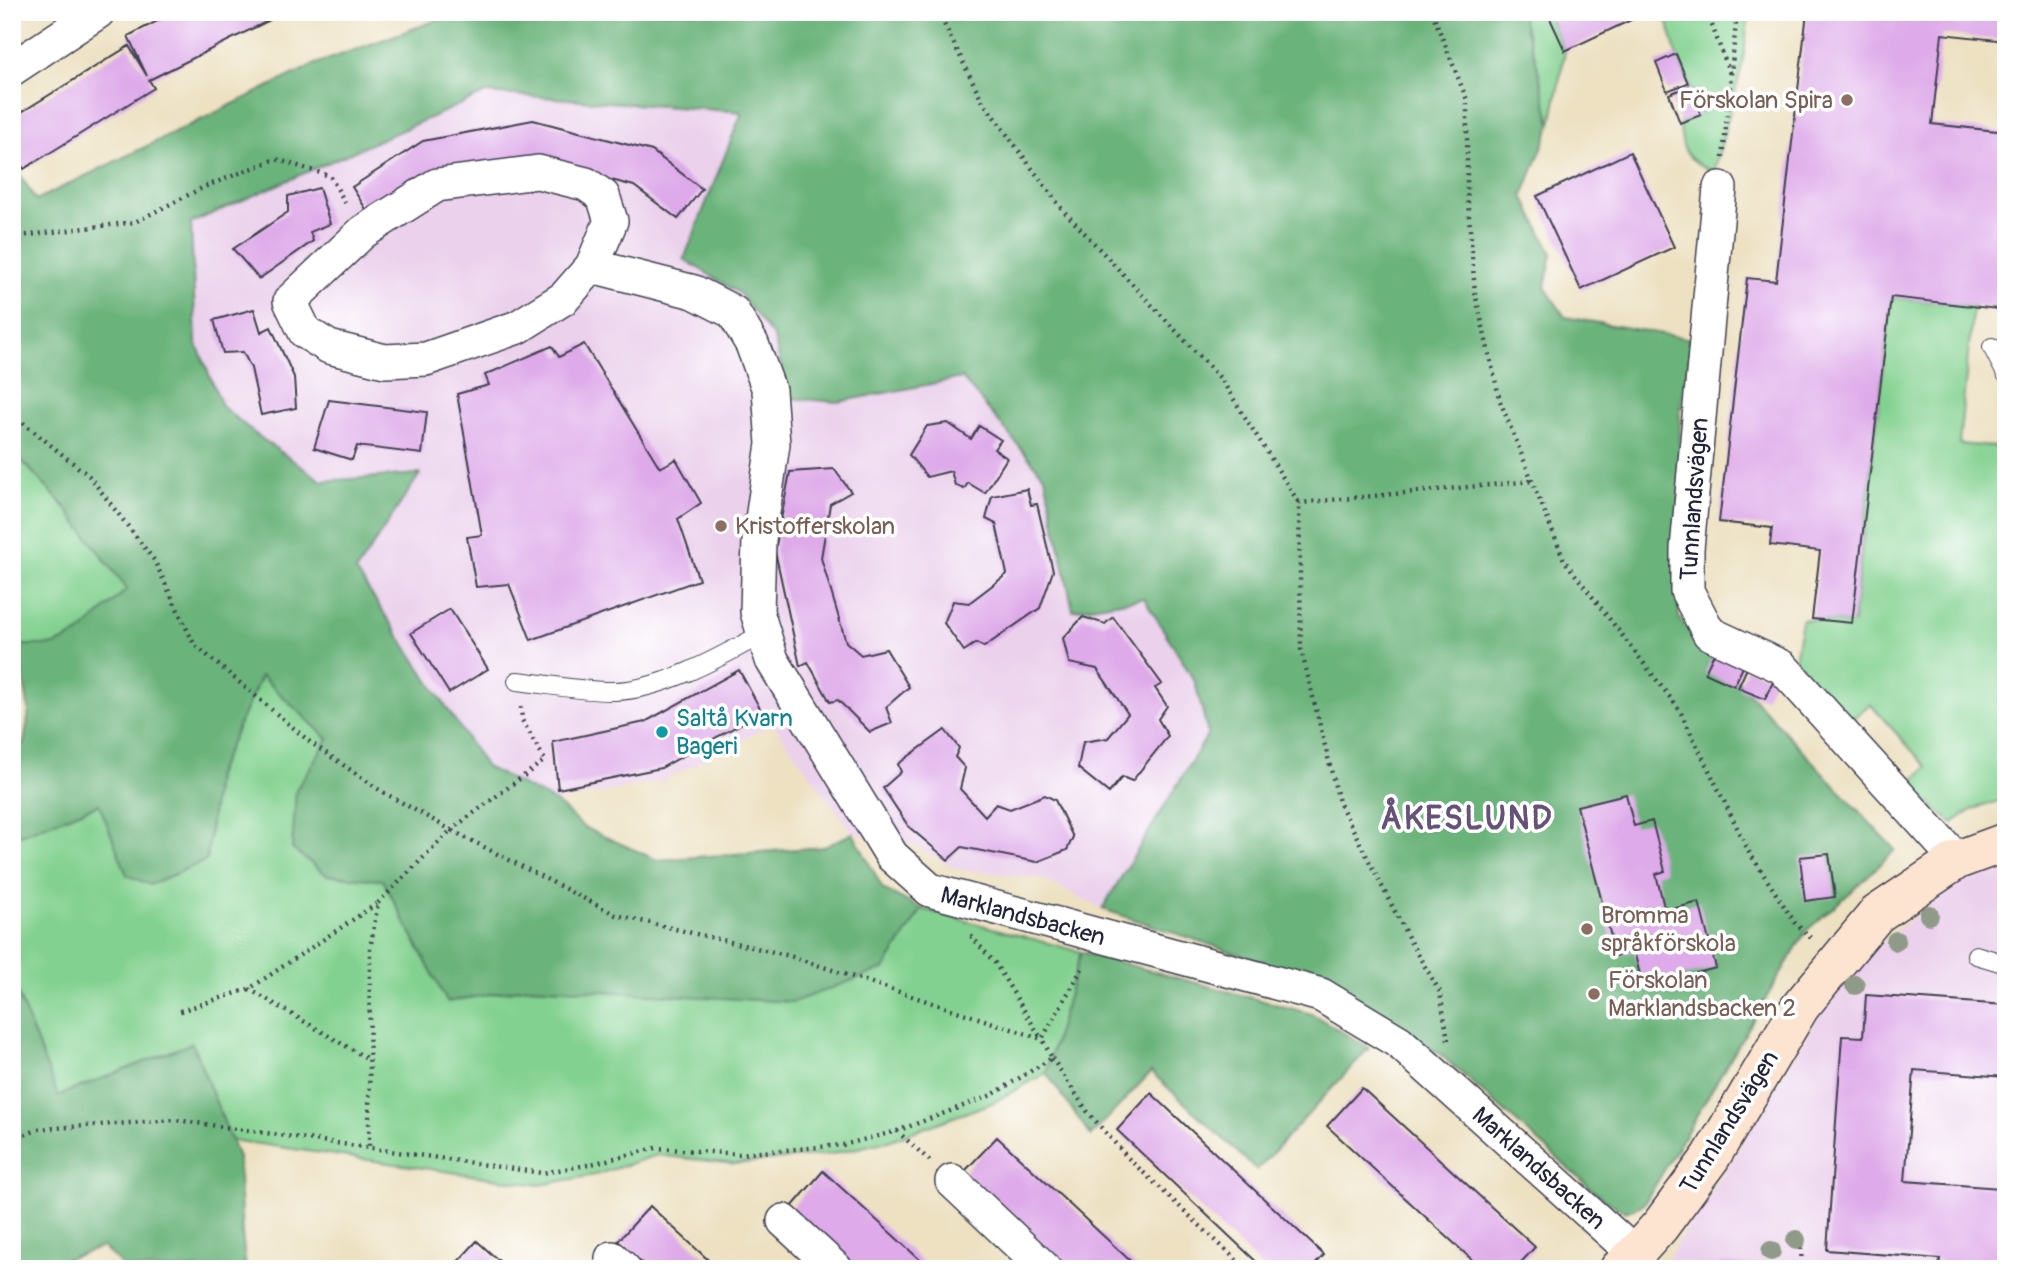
<svg xmlns="http://www.w3.org/2000/svg" width="2018" height="1281" font-family="Pangolin,sans-serif">
<style>
.built{fill:#ebd1ec}
.green{fill:#83d190;stroke:#527a66;stroke-width:2}
.forest{fill:#6ab37a;stroke:#466a5a;stroke-width:2}
.building{fill:#deaae9}
.lines{fill:none;stroke-linecap:round;stroke-linejoin:round}
.lane-casing{stroke:#403f4f;stroke-width:20}
.street-casing{stroke:#403f4f;stroke-width:36}
.secondary-casing{stroke:#403f4f;stroke-width:41}
.path{stroke:#403f4f;stroke-width:4.5;stroke-dasharray:2 5;stroke-linecap:butt}
.lane{stroke:#fff;stroke-width:18}
.street{stroke:#fff;stroke-width:33}
.secondary{stroke:#fde4d1;stroke-width:38}
.tree{fill:#909a88}
.education-dot{fill:#8d6e63;stroke:#fff;stroke-width:2.5}
.culture-dot{fill:#0f9aa8;stroke:#fff;stroke-width:2.5}
.labels{text-anchor:middle;stroke-width:7;stroke-linejoin:round;paint-order:stroke}
.education-label{font-size:24px;fill:#785e54;stroke:#fff;text-anchor:start}
.street-label{font-size:24px;fill:#22223b;stroke:#fff}
.culture-label{font-size:24px;fill:#0d838f;stroke:#fff;text-anchor:start}
.district-label{font-size:32px;font-weight:bold;letter-spacing:2px;fill:#645278;stroke:#fff}
</style>
<rect width="100%" height="100%" fill="#fff"/>
<filter id="ink" filterUnits="userSpaceOnUse"><feTurbulence type="fractalNoise" baseFrequency=".0143" numOctaves="2"/><feDisplacementMap in="SourceGraphic" scale="14" xChannelSelector="R" yChannelSelector="G"/><feConvolveMatrix kernelMatrix="1 2 1 2 8 2 1 2 1" color-interpolation-filters="sRGB"/></filter>
<filter id="wash" filterUnits="userSpaceOnUse"><feTurbulence type="fractalNoise" baseFrequency=".00686" numOctaves="4" result="noise"/><feDisplacementMap in="SourceGraphic" scale="28" xChannelSelector="R" yChannelSelector="G"/><feGaussianBlur stdDeviation="1.57" result="paint"/><feColorMatrix in="noise" values="0 0 0 0 0 0 0 0 0 0 0 0 0 0 0 0 0 1.4 0 .05"/><feComposite in="paint" operator="in"/></filter>
<g filter="url(#wash)">
<rect width="100%" height="100%" fill="#ede1c2"/>
<path class="built" d="M486 93 743 112 685 259 740 294 774 338 789 397 838 402 962 378 1045 477 1073 609 1144 598 1195 682 1208 734 1102 909 1043 879 957 869 914 845 853 833 773 724 662 781 556 802 486 767 356 571 419 475 322 481 254 433 222 406 196 342 191 223Z
M2006 860V1269H1661L1736 1153 1846 971 1965 877Z"/>
<path class="green" d="M1520 12H1547L1565 51 1551 125 1535 57Z
M1665 12H1749L1743 62 1714 172C1687 160 1681 153 1680 123L1701 114 1676 54Z
M1891 297 1973 306 1959 444 2006 448V799L1973 809 1952 823 1908 785 1927 767 1870 704 1850 721 1795 660 1802 619 1853 623Z
M12 450 65 507 127 589 80 633 55 645H18L12 639Z
M261 676 329 738 296 790 327 875 383 880 448 1002 529 987 646 992 884 969 922 909 1081 952 1046 1073 992 1103 888 1141 832 1154 735 1164 657 1155 595 1175 539 1185 231 1140 192 1044 57 1096 12 979V838L100 804 207 860 216 775Z"/>
<path class="forest" d="M459 12H1520L1535 57 1551 125 1523 196 1552 254 1545 287 1565 317 1692 339 1680 413 1679 618 1895 850 1852 891 1806 931 1644 1204 1626 1212 1604 1200 1441 1055 1402 1028 1326 983 1102 909 1208 734 1195 682 1144 598 1073 610 1045 477 962 378 838 402 789 398 774 338 740 294 684 259 742 112 486 93 191 223 196 342 222 406 254 433 322 481 420 474 356 571 486 767 556 802 583 827 657 860 824 847 853 833 883 889 922 909 884 969 793 1002 529 987 447 1002 383 880 327 875 292 849 296 790 328 739 261 676 216 775 207 860 150 885 127 875 99 804 12 838V749L24 743 29 711 18 645H55L80 633 127 589 65 507 12 450V162L36 200 313 65Z
M1081 952 1312 1014 1369 1048 1257 1170 1151 1072 1091 1136 1046 1073Z
M12 979 58 1096 192 1043 238 1157 242 1233 246 1269H125L103 1247 35 1269H20L12 1247Z"/>
<g id="blocks">
<path class="building" d="M175 12H266L270 20 149 80 154 88 24 169 12 150V118L129 46 147 76 128 36Z
M1547 12H1648L1565 51Z
M1807 12H2006V41L1942 34 1932 124 2006 132V310L1891 297 1852 623 1812 619 1820 551 1770 545 1772 528 1719 522 1747 278 1776 281Z
M1676 54 1688 83 1667 91 1656 63Z
M1689 86 1701 115 1680 123 1669 94Z
M533 120 652 151 702 189 678 219 634 186 542 162 373 220 352 187 423 141Z
M1630 152 1674 247 1581 290 1537 196Z
M319 188 330 224 310 232 313 241 259 279 233 249 288 212V196Z
M254 309 261 332 271 327 294 377 296 408 261 415 251 368 243 352 223 353 214 320Z
M584 344 660 468 676 459 701 503 678 519 699 580 531 640 509 584 476 587 467 537 482 535 457 394 489 385 485 375 552 346 559 357Z
M329 400 427 412 422 454 357 446 352 460 314 448Z
M948 423 971 439 979 426 1001 440 994 449 1007 458 985 493 968 483 964 489 955 485 951 471 927 477 909 455 927 426Z
M834 469 851 492 830 504 821 558 846 642 861 655 886 649 909 687 886 707 892 723 870 732 838 700 830 702 808 662 800 666 775 551 790 472Z
M1027 489 1031 505 1037 504 1053 571 1040 608 984 647 976 643 964 651 944 623 953 601 969 603 1007 574 996 524 986 519 992 496Z
M450 609 488 669 449 693 411 633Z
M1083 617 1105 624 1113 617 1162 684 1155 688 1167 706 1158 719 1168 736 1132 781 1122 777 1109 793 1078 768 1083 742 1108 738 1128 714 1097 669 1069 663 1063 638Z
M1714 653 1743 667 1734 686 1705 673Z
M1747 668 1774 680 1765 699 1738 688Z
M739 670 762 712 661 768 558 789 553 742 645 722Z
M945 730 959 748 955 757 965 768 960 789 985 816 996 804 1010 809 1045 795 1055 800 1073 837 1067 850 1037 862 962 847 948 860 909 827 883 788 901 772 898 764Z
M1626 794 1634 826 1652 821 1665 871 1656 874 1665 911 1699 902 1716 968 1643 987 1634 951 1616 956 1577 806Z
M1829 854 1835 897 1805 901 1800 857Z
M1866 995 2006 1005V1077L1914 1070 1905 1181 2000 1188 2004 1145H2006V1269H1939L1940 1259 1827 1250 1842 1036 1863 1037Z
M1362 1088 1535 1247 1515 1269H1482L1327 1126Z
M1151 1093 1324 1255 1311 1269H1264L1117 1130Z
M997 1137 1139 1269H1069L964 1172Z
M823 1171 930 1269H858L791 1208Z
M650 1206 718 1269H648L618 1241Z
M477 1241 508 1269H451Z
M1721 1263 1757 1267V1269H1721Z"/>
</g>
</g>
<g filter="url(#ink)">
<use href="#blocks" fill-opacity="0" stroke="#403f4f" stroke-width="2"/>
<g class="lines">
<g class="lane-casing">
<path id="lane" d="M1992 347 2006 374
M517 681C546 684 587 692 614 691 663 690 722 656 764 633
M1976 955 2006 964"/>
</g>
<g class="street-casing">
<path id="street" d="M12 69 98 12
M538 172 586 184 603 196 611 221 592 266 564 298 518 327 426 359 385 361 329 347 305 332 290 301 363 232 437 185Z
M1720 188 1687 549V591L1709 633 1782 667 1957 860
M592 266 694 292 733 312 752 344 769 390 773 444 759 540 757 612 772 660 892 856 930 890 1321 995 1399 1042 1635 1254
M952 1181 1045 1269
M784 1221 836 1269
M612 1258 624 1269"/>
</g>
<g class="secondary-casing">
<path id="secondary" d="M1619 1269 1635 1254 1660 1226 1711 1157 1800 1007 1877 914 1957 860 2006 842"/>
</g>
<path class="path" d="M938 12 983 102 1062 209 1221 379 1299 503
M1432 12 1467 100V190L1475 293 1500 401 1564 560 1679 709 1749 852 1795 923 1811 938
M1707 12 1730 74
M1723 158 1737 12
M12 237 135 222 204 187 276 159 330 176 346 204
M12 414 89 476 154 560 194 644 310 742 381 791 451 830 545 760 522 720 521 707
M12 694V714
M378 903 451 830 616 915 790 956 1042 1039
M971 936 995 963 1041 1038
M249 989 368 1059
M180 1011 249 989 378 903 370 949 369 1148
M1448 1040 1440 992 1411 943 1339 802 1301 649 1299 503 1532 481
M1052 1058 1087 1111 1128 1158 1246 1269
M897 1131 930 1161
M12 1140 39 1129 176 1120 542 1173 587 1165 656 1148 738 1154 843 1145 897 1131 992 1095 1052 1058 1042 1039 1084 965
M1801 1248 1802 1269"/>
<use href="#lane" class="lane"/>
<use href="#street" class="street"/>
<use href="#secondary" class="secondary"/>
</g>
<g class="tree">
<circle cx="1929" cy="915" r="10"/>
<circle cx="1896" cy="941" r="10"/>
<circle cx="1855" cy="985" r="10"/>
<circle cx="1796" cy="1240" r="10"/>
<circle cx="1771" cy="1251" r="10"/>
</g>
</g>
<g class="education-dot">
<circle cx="1847" cy="100" r="7"/>
<circle cx="721" cy="526" r="7"/>
<circle cx="1587" cy="929" r="7"/>
<circle cx="1594" cy="994" r="7"/>
</g>
<circle class="culture-dot" cx="662" cy="732" r="7"/>
<g class="labels">
<g class="education-label">
<text x="1833" y="108" text-anchor="end">Förskolan Spira</text>
<text x="735" y="534">Kristofferskolan</text>
<text x="1601" y="923">Bromma<tspan x="1601" dy="28">språkförskola</tspan></text>
<text x="1608" y="988">Förskolan<tspan x="1608" dy="28">Marklandsbacken 2</tspan></text>
</g>
<g class="street-label">
<text transform="translate(1694 499) rotate(-86)" y="8">Tunnlandsvägen</text>
<text transform="translate(1023 916) rotate(15)" y="8">Marklandsbacken</text>
<text transform="translate(1729 1122) rotate(-58)" y="8">Tunnlandsvägen</text>
<text transform="translate(1539 1168) rotate(42)" y="8">Marklandsbacken</text>
</g>
<g class="culture-label">
<text x="676" y="726">Saltå Kvarn<tspan x="676" dy="28">Bageri</tspan></text>
</g>
<g class="district-label">
<text x="1467" y="829">ÅKESLUND</text>
</g>
</g>
<rect width="2018" height="1281" fill="none" stroke="#fff" stroke-width="42"/>
</svg>
